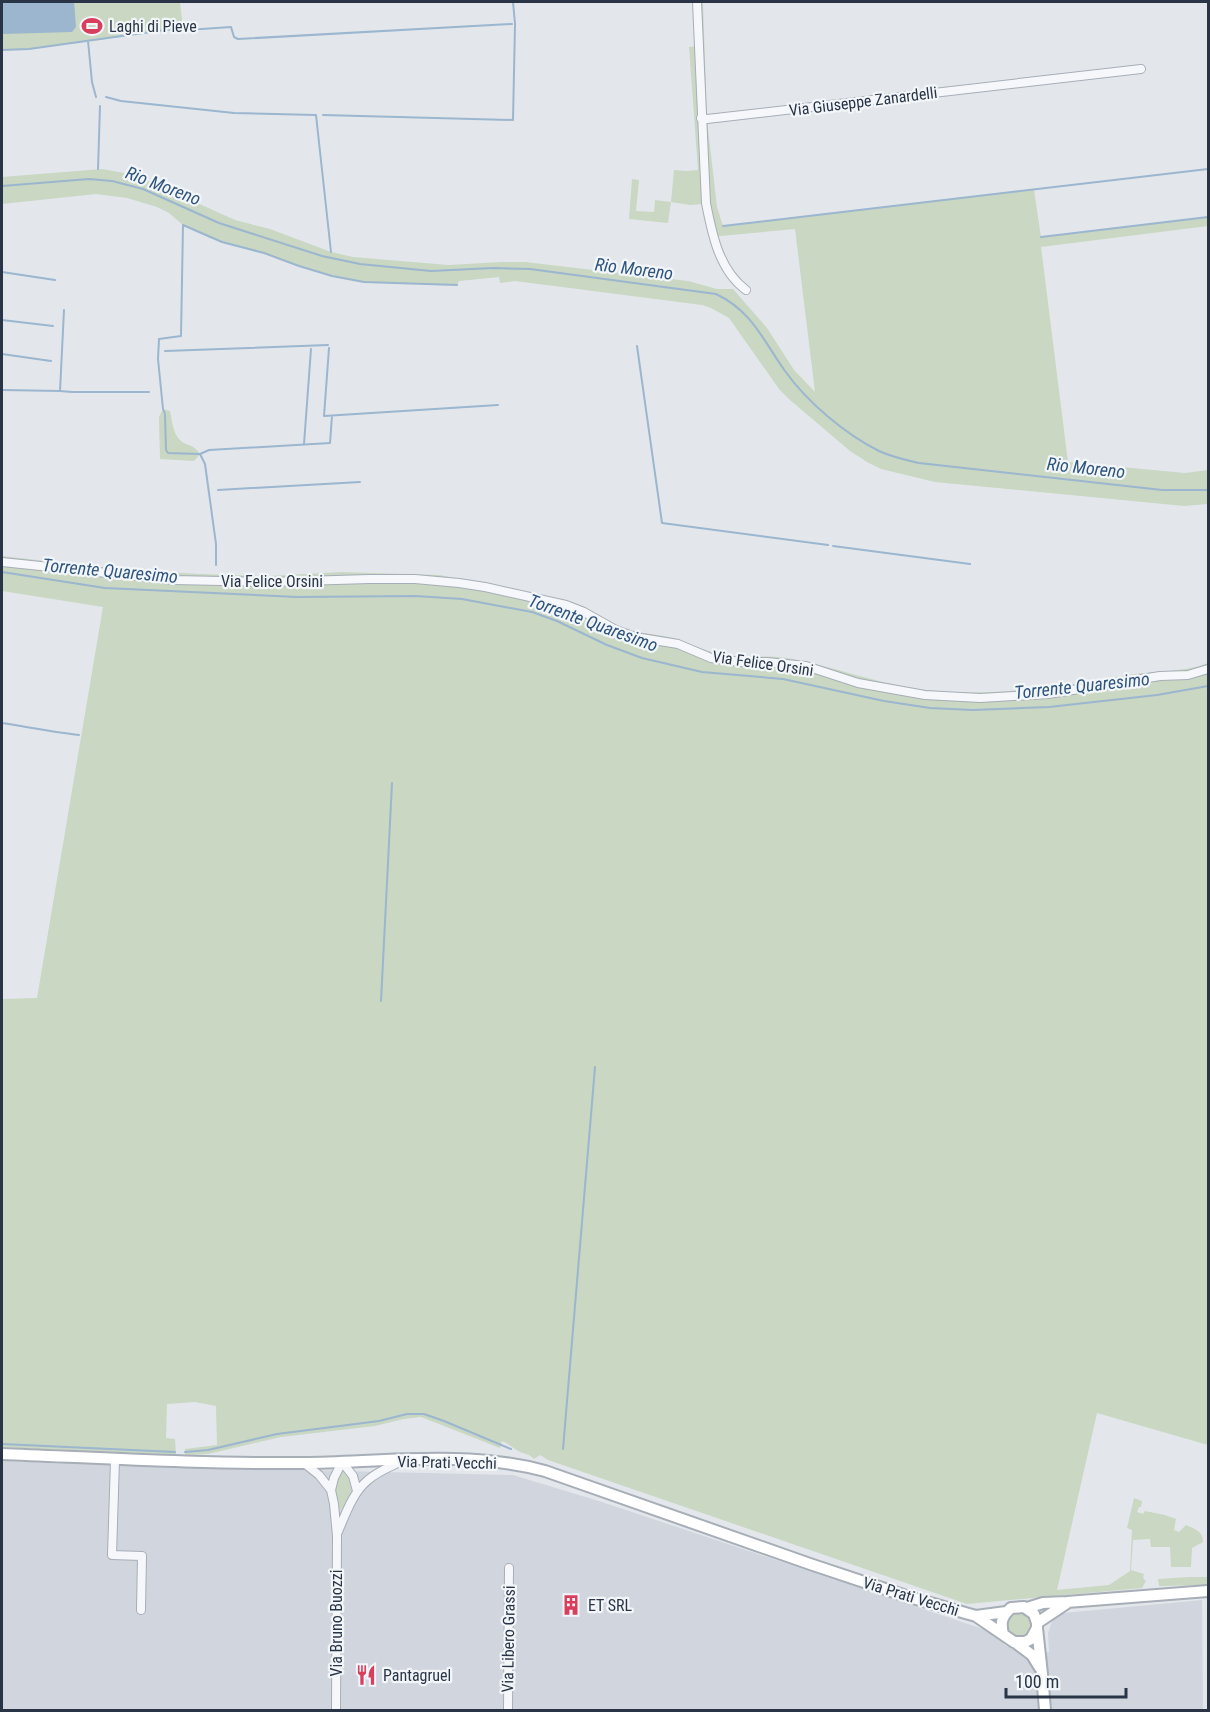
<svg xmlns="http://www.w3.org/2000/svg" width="1210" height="1712" font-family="'Roboto Condensed',sans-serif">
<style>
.built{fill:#d1d6de}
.green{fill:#c9d7c3}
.water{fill:#9bb6ce}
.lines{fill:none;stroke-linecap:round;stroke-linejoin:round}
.stream{stroke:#9bb6ce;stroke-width:2}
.street-casing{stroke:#a7aeb7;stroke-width:10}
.secondary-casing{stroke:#a7aeb7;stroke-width:14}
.street{stroke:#f6f7fa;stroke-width:8}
.secondary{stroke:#fff;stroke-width:10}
.labels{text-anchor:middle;stroke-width:4.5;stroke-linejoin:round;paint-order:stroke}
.poi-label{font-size:16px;fill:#293546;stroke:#f3f6f9;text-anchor:start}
.street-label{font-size:16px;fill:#293546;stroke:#f3f6f9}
.water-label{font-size:18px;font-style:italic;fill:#2f557e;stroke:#f3f6f9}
</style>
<rect width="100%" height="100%" fill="#e3e7ec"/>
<path class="built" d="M2 1461 343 1471 513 1475 602 1502 986 1630 994 1634 1006 1646 1016 1650 1029 1659 1049 1652 1048 1633 1052 1621 1063 1613 1202 1600 1203 1710H2Z"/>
<path class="green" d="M2 2H180L183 29 29 49 2 50Z
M697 2H703L707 120 717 207 723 226 1034 190 1041 237 1208 217V226L1041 247 1068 462 1185 473 1208 470V504L1184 506 935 482 881 469 867 462 850 451 790 400 779 389 729 318 711 308 702 305 515 281 500 283 499 277 459 281 457 285 364 282 332 276 299 266 264 253 210 238 183 225 169 213 157 207 127 198 96 194 2 204V177L102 169 135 175 235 220 270 229 331 252 353 257 448 265 502 262H525L688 281 717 289H733L767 328 794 370 815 392 795 229 710 237 703 204 690 205 671 202 668 223 629 219 632 179 639 180 636 211 654 212 655 200 671 202 674 170 687 171 698 170 689 47 698 46Z
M163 409 170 411C172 421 173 433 180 440 187 447 193 443 200 454L194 461 160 459 159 417Z
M2 556 115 569 200 574 268 576 341 572 440 575 572 602C587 607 598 617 612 624 630 633 650 633 669 637 687 641 703 651 721 654 744 659 769 654 793 659 833 667 871 681 912 688 982 700 1059 686 1128 675 1156 670 1182 673 1208 663V1445L1097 1413 1057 1590 1109 1585 1130 1571 1132 1530 1127 1528 1134 1498 1142 1501 1141 1507H1139L1137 1512 1143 1514 1145 1511 1165 1515 1176 1519 1174 1530 1179 1532 1186 1525C1195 1529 1203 1531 1203 1542L1192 1548 1191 1567H1171L1170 1547H1151L1150 1539 1133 1540 1131 1570 1144 1574 1143 1578 1146 1581 1142 1588 967 1604 548 1460 540 1455 534 1459C529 1454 526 1454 520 1452 514 1449 509 1444 502 1441L500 1448 421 1417 404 1419 375 1426 281 1437 208 1454 185 1455V1449L217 1445 216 1406 195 1402 167 1404 166 1438 175 1439 176 1454 150 1455 2 1447V999L37 998 103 607 2 591Z
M342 1470C353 1479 354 1502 340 1509 331 1493 333 1486 342 1470Z
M1189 1577H1208V1585L1159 1586 1158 1579Z
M1007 1625a12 12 0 1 1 24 0a12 12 0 1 1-24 0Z"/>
<path class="water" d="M2 2H74L76 27 72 32 2 34Z"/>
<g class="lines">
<path class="stream" d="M88 41 92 82 96 97
M2 50 29 49 179 28 187 30 231 27 234 37 238 39 512 24
M106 97 121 101 234 113 316 115 331 252
M323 115 513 120 515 24 513 2
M98 169 100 106
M2 186 89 179 112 181 143 189 219 223 322 256 360 264 431 271 493 268 530 269 716 294C752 311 763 340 785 371 807 402 845 434 879 451 892 457 906 460 919 463L1162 490H1208
M723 226 1208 169
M1041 237 1208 217
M2 272 55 280
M2 320 53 326
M637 346 662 523 828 545
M329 348 324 416 498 405
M165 351 328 345
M2 354 51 361
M2 390 60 391 72 392H149
M60 391 64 310
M304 444 311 349
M200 454 209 450 330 443 332 416
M218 490 360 482
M833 546 970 564
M216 565V544L205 464 200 454 168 453 166 450 165 414 163 409 158 359 159 339 181 336 183 225 222 242 264 253 299 266 332 276 364 282 457 285
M2 572 105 588 297 597 415 596 462 599 532 612 557 621 607 645 642 658 702 672 783 679 884 701 930 708 973 710 1049 707 1157 695 1208 686
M2 723C28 727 53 732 79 735
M381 1001 392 783
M2 1444 175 1452
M563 1449 595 1067
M185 1452 208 1450 277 1434 379 1421 407 1414H424L444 1421 511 1449"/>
<g class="street-casing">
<path id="street" d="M697 2 706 203C712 234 719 270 746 290
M701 118 707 119 1141 69
M2 562 174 580 269 582 369 579H415L459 583 485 587 566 605 584 612 616 630 635 637 678 644 711 658 740 662H767L806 666 858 683 925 695 980 698 1048 694 1160 676 1188 675 1208 669
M115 1460 112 1555 142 1556 141 1610
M304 1463 319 1475 331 1490 334 1504 337 1536 336 1710
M331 1490 334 1478 342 1462 353 1476 357 1491
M337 1534C345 1516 352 1493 368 1480 378 1471 390 1467 402 1461
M508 1710 509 1568"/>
</g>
<g class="secondary-casing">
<path id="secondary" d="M2 1454C102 1458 202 1464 303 1463 382 1462 468 1450 545 1471L810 1564 909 1597 976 1616 1014 1642H1025L1031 1639 1037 1628V1623L1034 1614 1024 1607 1011 1608C1002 1616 1000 1622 1003 1634
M1027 1608 1043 1603 1067 1602 1208 1591
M976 1616 1006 1612
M1037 1623 1067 1603
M1037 1628 1042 1674 1045 1710
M1016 1643 1032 1655 1040 1668"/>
</g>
<use href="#street" class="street"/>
<use href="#secondary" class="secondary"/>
</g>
<defs>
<g id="stadium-bare" transform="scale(1.62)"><path d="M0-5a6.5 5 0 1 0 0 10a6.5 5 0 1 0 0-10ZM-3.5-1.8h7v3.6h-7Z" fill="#d93f5d" stroke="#f3f6f9" stroke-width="2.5" paint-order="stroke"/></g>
<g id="building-bare" transform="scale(1.62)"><path d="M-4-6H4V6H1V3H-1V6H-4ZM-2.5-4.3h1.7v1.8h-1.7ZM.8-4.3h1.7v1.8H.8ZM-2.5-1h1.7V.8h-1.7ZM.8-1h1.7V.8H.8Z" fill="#d93f5d" stroke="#f3f6f9" stroke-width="2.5" paint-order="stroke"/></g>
<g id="restaurant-bare" transform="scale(1.62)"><path d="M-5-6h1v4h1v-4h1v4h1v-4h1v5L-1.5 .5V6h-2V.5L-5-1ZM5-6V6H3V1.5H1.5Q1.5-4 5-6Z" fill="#d93f5d" stroke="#f3f6f9" stroke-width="2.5" paint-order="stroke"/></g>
</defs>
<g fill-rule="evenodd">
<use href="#stadium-bare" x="92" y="26"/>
<use href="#building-bare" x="571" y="1605"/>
<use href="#restaurant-bare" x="366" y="1675"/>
</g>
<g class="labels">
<g class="poi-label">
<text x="109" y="32">Laghi di Pieve</text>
<text x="588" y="1611">ET SRL</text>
<text x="383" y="1681">Pantagruel</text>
</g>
<g class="street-label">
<text transform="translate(863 101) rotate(-7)" y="6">Via Giuseppe Zanardelli</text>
<text x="272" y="587">Via Felice Orsini</text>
<text transform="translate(763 663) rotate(8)" y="6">Via Felice Orsini</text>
<text transform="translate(447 1462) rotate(1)" y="6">Via Prati Vecchi</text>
<text transform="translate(911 1596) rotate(17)" y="6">Via Prati Vecchi</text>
<text transform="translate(336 1623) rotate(-90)" y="6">Via Bruno Buozzi</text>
<text transform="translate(508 1639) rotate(-89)" y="6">Via Libero Grassi</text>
</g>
<g class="water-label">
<text transform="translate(163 186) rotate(21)" y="6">Rio Moreno</text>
<text transform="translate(634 269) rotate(7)" y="6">Rio Moreno</text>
<text transform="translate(1086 468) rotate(6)" y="6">Rio Moreno</text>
<text transform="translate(110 571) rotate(5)" y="6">Torrente Quaresimo</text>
<text transform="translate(593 623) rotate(20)" y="6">Torrente Quaresimo</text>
<text transform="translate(1082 686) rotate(-6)" y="6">Torrente Quaresimo</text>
</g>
</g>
<rect width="1210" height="1712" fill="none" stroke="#293546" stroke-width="6"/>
<path d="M1006 1688v9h120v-9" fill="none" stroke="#293546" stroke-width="3"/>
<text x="1015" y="1688" font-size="18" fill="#293546" stroke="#f3f6f9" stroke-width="4.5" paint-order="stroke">100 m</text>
</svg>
